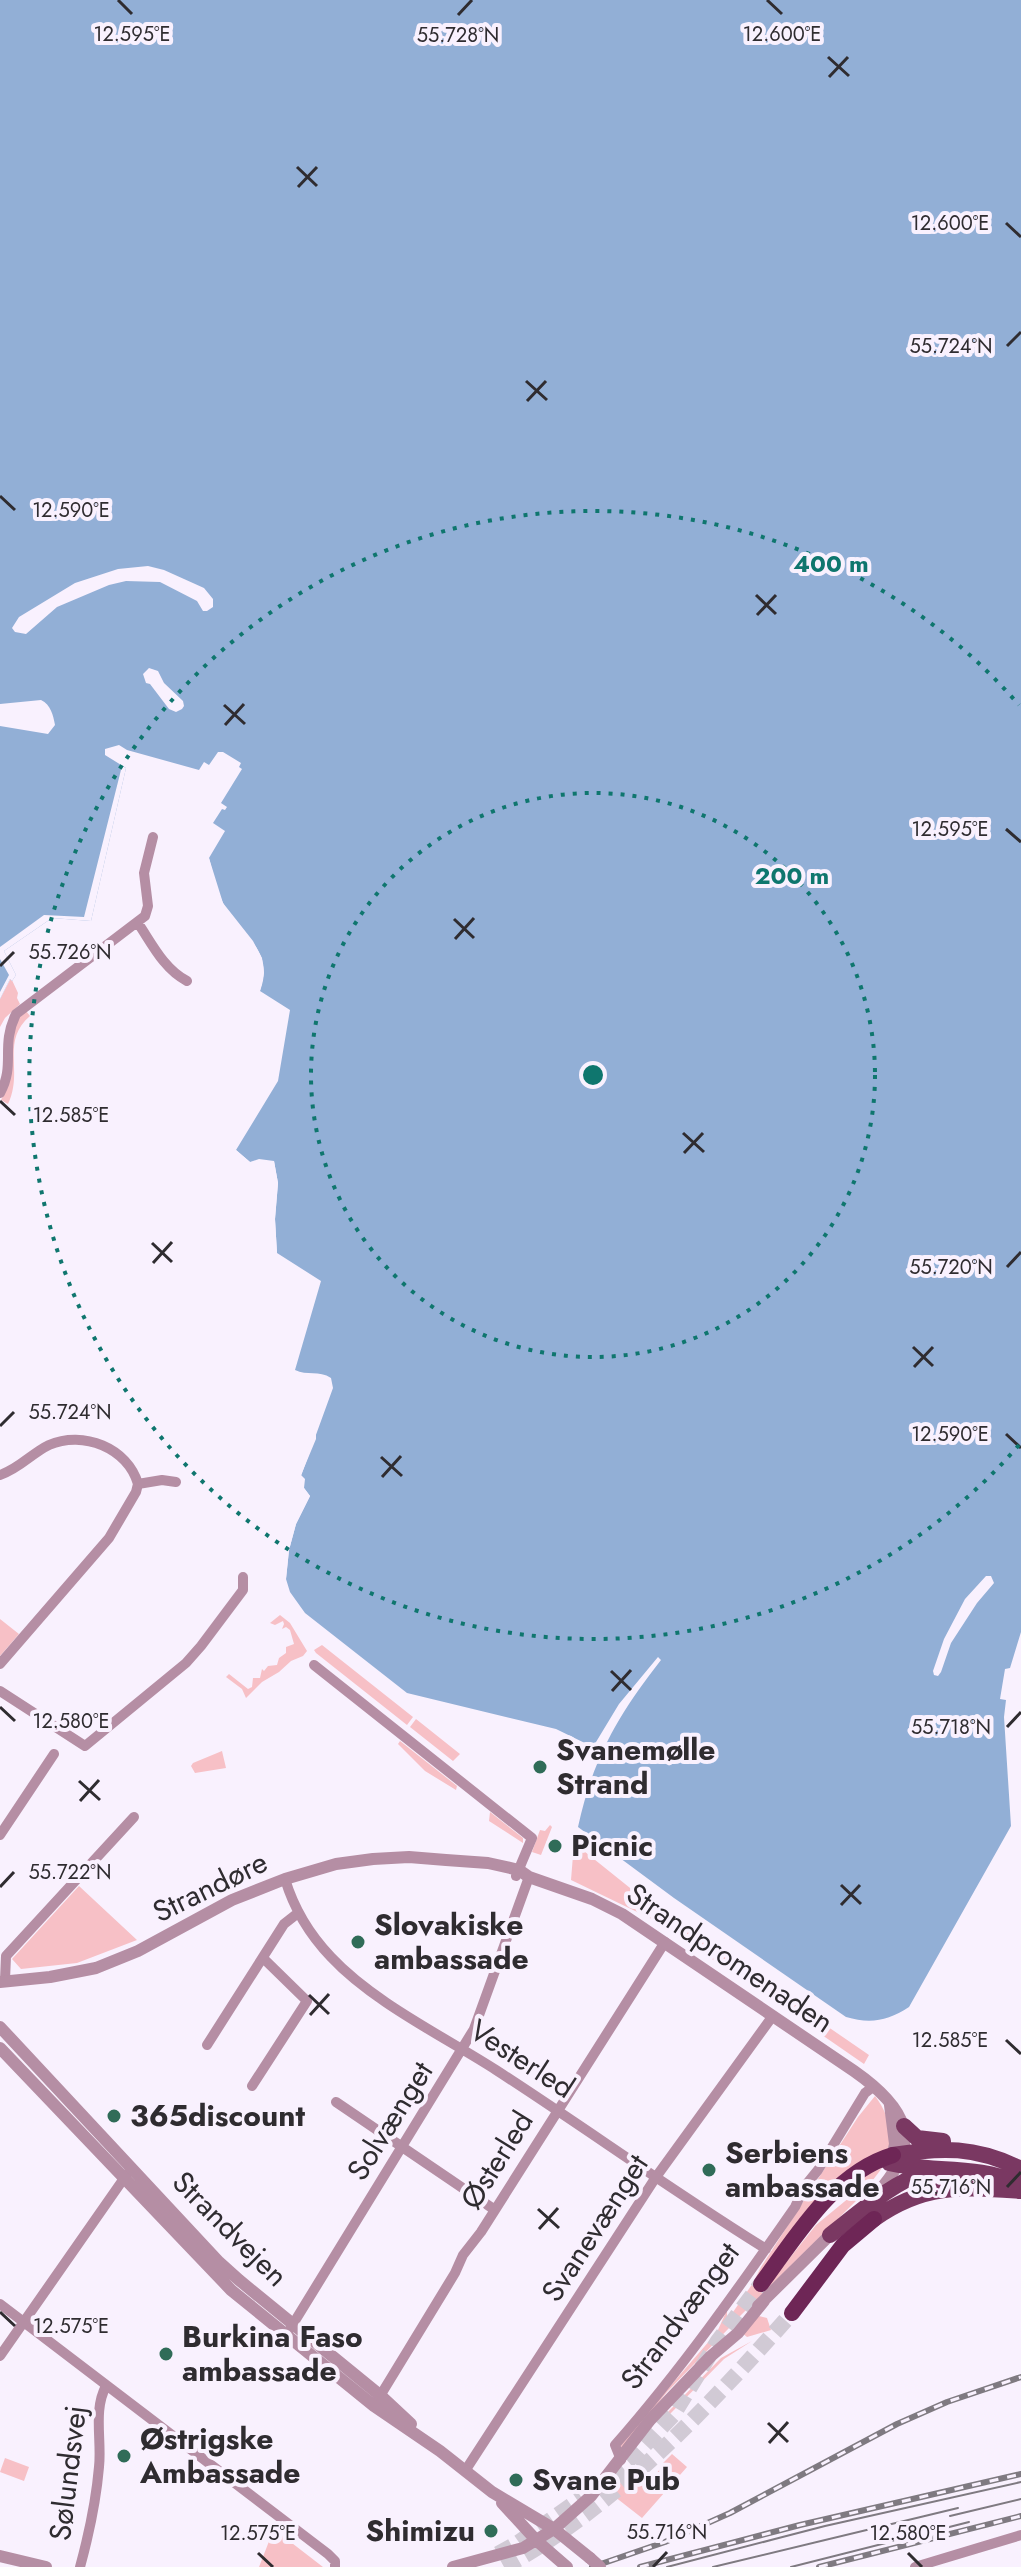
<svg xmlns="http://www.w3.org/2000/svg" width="1021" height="2567" font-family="Jost,sans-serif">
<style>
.green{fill:#f7c0c6}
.water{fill:#92afd6}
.pier{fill:#f9f1fe}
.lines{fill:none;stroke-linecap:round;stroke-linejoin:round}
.trunk-tunnel{stroke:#d1cad5;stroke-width:16;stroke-dasharray:16 8;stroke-linecap:butt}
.minor{stroke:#b58ea4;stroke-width:10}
.tertiary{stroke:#b58ea4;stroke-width:12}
.primary{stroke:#7a3862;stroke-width:16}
.trunk{stroke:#6e2656;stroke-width:16}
.tram{stroke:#7f7a81;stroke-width:2}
.rail-casing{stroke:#7f7a81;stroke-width:6}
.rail{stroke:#f9f1fe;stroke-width:3;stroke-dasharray:9;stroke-linecap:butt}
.tertiary-bridge{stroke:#b58ea4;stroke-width:12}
.ticks{fill:none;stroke:#2f2c30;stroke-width:3}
.ring{fill:none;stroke:#0f766e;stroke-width:4;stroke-dasharray:4 8}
.poi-dot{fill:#306c58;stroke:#f9f1fe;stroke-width:3}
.labels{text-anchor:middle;stroke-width:8;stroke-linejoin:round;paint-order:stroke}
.poi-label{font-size:30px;font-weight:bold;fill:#2f2c30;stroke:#f9f1fe;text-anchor:start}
.street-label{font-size:30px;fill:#2f2c30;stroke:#f9f1fe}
.ticks-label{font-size:20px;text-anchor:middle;fill:#2f2c30;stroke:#f9f1fe;stroke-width:8;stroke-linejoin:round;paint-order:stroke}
.centre{fill:#0f766e;stroke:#f9f1fe;stroke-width:4}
.ring-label{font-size:24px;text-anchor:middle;font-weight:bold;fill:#0f766e;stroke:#f9f1fe;stroke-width:8;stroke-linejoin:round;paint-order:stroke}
</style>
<rect width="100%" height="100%" fill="#f9f1fe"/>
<path class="green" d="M11 978 18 993 17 998 20 1004 5 1018 0 1027V999Z
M26 1011 30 1016C0 1042 24 1070 8 1104L1 1100 5 1092 11 1025Z
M280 1615 290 1623 307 1651 303 1656 291 1661 279 1672 262 1682 246 1698 242 1689 226 1677 229 1674 248 1689 252 1687 253 1678H260L262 1669 264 1671 268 1666 277 1665 279 1658 286 1653V1647L294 1644 290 1630 286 1627 282 1629 284 1624 283 1621 275 1625 270 1623Z
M0 1619 19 1634 0 1656Z
M322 1645 413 1717 407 1725 316 1653 314 1650Z
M416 1719 460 1754 453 1761 410 1727Z
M400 1741 457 1786 456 1790 425 1771 398 1744Z
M222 1751 226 1768 195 1773 191 1766 193 1763Z
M490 1812 523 1838V1843L489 1821Z
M550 1825 552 1827 541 1855 532 1852 540 1830 545 1831Z
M574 1843 655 1908 869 2055 864 2064 660 1923 571 1880Z
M79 1886 137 1940 77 1963 21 1969 12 1959Z
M875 2096C886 2110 894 2131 888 2149L850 2171 769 2284 816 2225 850 2197 844 2190 857 2179 882 2168 860 2197 734 2322 731 2315 753 2283 761 2267 858 2117Z
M727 2310V2320L731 2326 667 2392 621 2449V2443L717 2332Z
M759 2316 767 2318 771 2330 747 2337 742 2333Z
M752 2341 724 2359 670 2414H666L721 2358Z
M672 2454 687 2467 642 2518 610 2493 629 2468 645 2488 657 2478 655 2475 661 2468 660 2466Z
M5 2458 29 2467 24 2481 0 2472Z
M275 2530 323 2567H259L273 2531Z"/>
<path class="water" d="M0 0H1021V1632L1010 1668 1005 1669 1000 1699 1006 1700 1004 1717 1011 1826 909 2007C888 2021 870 2024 846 2017L674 1898 578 1827C593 1758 618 1715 661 1660L658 1657 619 1704 593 1747 556 1729 407 1693 305 1613 290 1592 286 1579 289 1550 296 1524 310 1496 304 1488 301 1476 333 1388 331 1378C319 1370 307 1376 295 1370L321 1281 277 1253 275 1219 278 1183 274 1161 250 1162 236 1150 278 1081 290 1010 260 991C275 951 243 937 225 907 217 891 213 874 209 858L225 831 213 823 222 809 225 810 227 807 221 803 242 769 239 767 241 763 223 752H218L209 765 204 762 199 770 127 750 119 745 105 749V755L126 768 91 921 52 918 4 951 16 975 12 981 10 979 0 999V726L48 734 55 725C53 715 51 705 41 700L0 704Z"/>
<path class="pier" d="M148 566 164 570 204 588 213 599V607L207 611H203L197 601 160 582 126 581 109 585 57 607 26 634 15 632 12 628 19 617 75 583 118 569Z
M149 668 158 671 164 683 183 701 184 706 182 709 176 712 169 709 150 684 146 683 143 674Z
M122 766 126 768 91 921 52 918 4 951 16 975 12 981 10 979 0 999V992L9 975 0 959V947L44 915 84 917Z
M209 858 223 903 253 941 262 958 264 973 260 991 256 989 260 973 258 959 250 944 220 905 209 875 206 862Z
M236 1150 250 1162 259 1159 274 1161 278 1183 275 1219 277 1253 273 1251 271 1220 274 1183 271 1164 248 1165 234 1154Z
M312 1434 316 1435V1439L301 1475 305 1479 304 1488 310 1496 296 1524 289 1550 286 1579 283 1577 286 1549 292 1523 305 1497 300 1490 301 1481 297 1475Z
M986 1576H991L994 1583 977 1603 951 1643 941 1672 938 1676 934 1675 933 1671 944 1639 965 1599Z"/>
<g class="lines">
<path class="trunk-tunnel" d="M609 2476 639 2451 673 2415 718 2341 761 2284
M498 2554 518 2543 582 2498
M504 2567C617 2506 708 2407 792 2313"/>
<path class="minor" d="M138 923C152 944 164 969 187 981
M0 1093C16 1064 0 1047 16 1014L145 916 148 906 144 873 153 837
M0 1475C19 1469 32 1453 49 1445 83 1430 128 1448 138 1484
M138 1484 162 1480 176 1482
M0 1664 109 1538 136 1492 138 1484
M314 1665 532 1838 516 1876
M0 1691 85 1746 186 1663 201 1646 243 1590V1577
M0 1835 54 1754
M285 1879C294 1909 309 1934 331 1957 373 2002 443 2036 496 2070 587 2129 674 2192 766 2249
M5 1980 6 1956 134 1817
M207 2045 284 1924 298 1913
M252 2086 307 2001 263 1958
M336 2102 495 2210
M0 2304 328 2554 335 2561V2567
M290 2329 474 2029 529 1877
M0 2356 127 2174
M377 2401 455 2273 463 2255 481 2232 665 1942
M621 2460 615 2445C681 2370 738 2289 795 2207L805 2186 818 2170 865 2093 874 2086
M465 2471 656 2177 772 2017
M80 2567C89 2534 96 2502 99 2467 102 2441 93 2410 106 2386
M915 2567 1021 2535"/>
<path class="tertiary" d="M0 1982 50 1977 96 1968 138 1951 232 1900 285 1879 336 1864 373 1859 409 1857 446 1860 488 1863 519 1870 529 1877 592 1899 622 1914 854 2071C904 2106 926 2140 877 2193
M0 2027 219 2262 239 2280 381 2396 411 2424
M0 2048 231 2290 374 2406 440 2451 492 2492 554 2529 590 2558
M890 2105 895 2144 892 2158
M758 2306 834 2231
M502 2503 537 2541 567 2567
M0 2556 46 2567
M453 2567 523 2548 554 2529 591 2496 650 2420 711 2356 738 2333 764 2301"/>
<path class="primary" d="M904 2126 917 2138 943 2141
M893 2155C941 2147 976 2146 1021 2169
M889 2163C934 2173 979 2164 1021 2185
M874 2219C924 2183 963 2187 1021 2191
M830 2235C860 2212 891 2183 928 2171"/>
<path class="trunk" d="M761 2284C796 2237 833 2173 893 2155
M792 2313 843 2245 874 2219"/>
<path class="tram" d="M950 2516 1021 2499
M667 2567 825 2526 1021 2482
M713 2567 958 2508
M791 2567 969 2522"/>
<g class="rail-casing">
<path id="rail" d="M592 2567 665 2542 730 2513 897 2424 947 2402 1021 2377
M640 2567 800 2525 1021 2474
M819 2567 1021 2516"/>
</g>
<use href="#rail" class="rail"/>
<path class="tertiary-bridge" d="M590 2558 600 2567"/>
</g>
<path class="ticks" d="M118 0 132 14M767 0 782 14M458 15 472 0M828 57 849 76M829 77 848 57M297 167 317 186M298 187 317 167M1006 223 1021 237M1007 346 1021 332M526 381 547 400M527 401 546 381M0 496 15 510M756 595 776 614M757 615 776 595M224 705 245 724M225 725 244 704M1006 829 1021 842M454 919 474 938M455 939 474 918M0 966 14 952M0 1101 15 1115M683 1133 704 1152M684 1153 703 1133M152 1243 172 1262M153 1263 172 1242M1007 1267 1021 1252M913 1347 933 1366M914 1367 933 1347M0 1426 14 1412M1006 1434 1021 1448M381 1457 402 1476M382 1477 401 1456M611 1671 631 1690M612 1691 631 1670M0 1707 15 1721M1007 1727 1021 1712M79 1781 100 1800M80 1801 99 1780M841 1885 861 1904M0 1887 14 1872M841 1905 860 1885M309 1995 329 2014M310 2015 329 1994M1006 2040 1021 2054M1007 2187 1021 2172M538 2209 559 2228M539 2229 558 2208M0 2312 15 2326M768 2423 788 2442M769 2443 788 2422M258 2553 273 2567M908 2553 922 2567M653 2567 667 2552"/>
<g class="ring">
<circle cx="593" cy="1075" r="282"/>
<path d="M1019 1445A564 564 0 1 1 1019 705"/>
</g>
<g class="poi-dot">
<circle cx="540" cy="1767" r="8"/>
<circle cx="555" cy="1846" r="8"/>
<circle cx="358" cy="1942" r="8"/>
<circle cx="114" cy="2116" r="8"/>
<circle cx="709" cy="2170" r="8"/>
<circle cx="166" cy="2354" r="8"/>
<circle cx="124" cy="2456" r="8"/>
<circle cx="516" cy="2480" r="8"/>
<circle cx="491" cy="2531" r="8"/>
</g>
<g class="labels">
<g class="poi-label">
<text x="556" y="1760">Svanemølle<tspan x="556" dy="34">Strand</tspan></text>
<text x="571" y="1856">Picnic</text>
<text x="374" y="1935">Slovakiske<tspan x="374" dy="34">ambassade</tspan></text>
<text x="130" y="2126">365discount</text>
<text x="725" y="2163">Serbiens<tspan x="725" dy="34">ambassade</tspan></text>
<text x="182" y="2347">Burkina Faso<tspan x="182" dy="34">ambassade</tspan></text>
<text x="140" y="2449">Østrigske<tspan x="140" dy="34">Ambassade</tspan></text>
<text x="532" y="2490">Svane Pub</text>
<text x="475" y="2541" text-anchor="end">Shimizu</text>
</g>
<g class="street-label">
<text transform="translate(210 1887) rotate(-26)" y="10">Strandøre</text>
<text transform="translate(730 1958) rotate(34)" y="10">Strandpromenaden</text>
<text transform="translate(522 2059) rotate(33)" y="10">Vesterled</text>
<text transform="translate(390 2121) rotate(-58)" y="10">Solvænget</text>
<text transform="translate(497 2160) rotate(-58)" y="10">Østerled</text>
<text transform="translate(595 2228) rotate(-57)" y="10">Svanevænget</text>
<text transform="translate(230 2229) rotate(45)" y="10">Strandvejen</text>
<text transform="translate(680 2316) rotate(-53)" y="10">Strandvænget</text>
<text transform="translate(68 2473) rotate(-83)" y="10">Sølundsvej</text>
</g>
</g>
<g class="ticks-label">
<text x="132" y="41">12.595°E</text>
<text x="782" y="41">12.600°E</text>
<text x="458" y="42">55.728°N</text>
<text x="950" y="230">12.600°E</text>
<text x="951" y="353">55.724°N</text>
<text x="71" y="517">12.590°E</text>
<text x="950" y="836">12.595°E</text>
<text x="70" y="959">55.726°N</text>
<text x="71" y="1122">12.585°E</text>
<text x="951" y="1274">55.720°N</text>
<text x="70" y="1419">55.724°N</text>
<text x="950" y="1441">12.590°E</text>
<text x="71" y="1728">12.580°E</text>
<text x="951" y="1734">55.718°N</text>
<text x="70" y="1879">55.722°N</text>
<text x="950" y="2047">12.585°E</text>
<text x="951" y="2194">55.716°N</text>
<text x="71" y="2333">12.575°E</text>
<text x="667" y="2539">55.716°N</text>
<text x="258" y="2540">12.575°E</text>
<text x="908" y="2540">12.580°E</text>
</g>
<circle cx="593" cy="1075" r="12" class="centre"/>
<g class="ring-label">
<text x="831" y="572">400 m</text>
<text x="792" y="884">200 m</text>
</g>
</svg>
